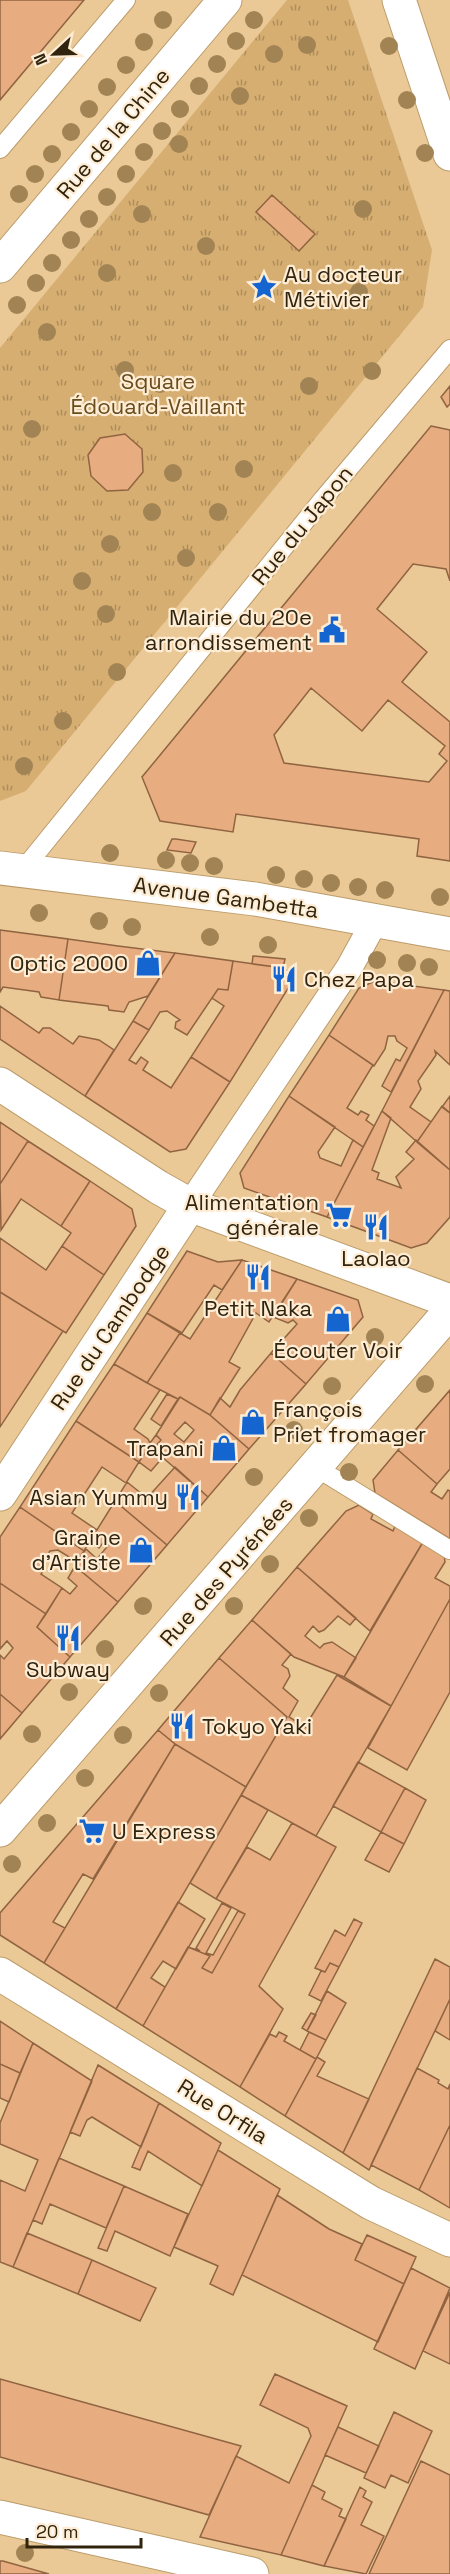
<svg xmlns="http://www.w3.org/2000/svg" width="450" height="2574" font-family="'Space Grotesk',sans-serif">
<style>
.park{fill:url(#park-tufts)}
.building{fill:#e7ac7f;stroke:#906441;stroke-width:1.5;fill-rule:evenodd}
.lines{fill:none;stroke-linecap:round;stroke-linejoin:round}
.service-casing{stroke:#bc9c6b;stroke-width:20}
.pedestrian-casing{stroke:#bc9c6b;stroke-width:28}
.minor-casing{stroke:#bc9c6b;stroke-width:35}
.secondary-casing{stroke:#bc9c6b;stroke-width:35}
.primary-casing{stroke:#bc9c6b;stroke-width:35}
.service{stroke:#fff;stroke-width:18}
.pedestrian{stroke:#fff;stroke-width:26}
.minor{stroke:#fff;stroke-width:33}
.secondary{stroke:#fff;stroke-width:33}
.primary{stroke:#fff;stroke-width:33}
.tree{fill:#a28454}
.labels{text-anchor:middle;stroke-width:4.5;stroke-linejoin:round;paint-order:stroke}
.street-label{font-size:22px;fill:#30240f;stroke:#feedd4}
.poi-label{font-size:22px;fill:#30240f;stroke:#feedd4;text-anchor:end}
.park-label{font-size:22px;fill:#684c1d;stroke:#feedd4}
</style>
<defs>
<pattern id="park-tufts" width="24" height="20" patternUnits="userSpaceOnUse" patternTransform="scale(1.5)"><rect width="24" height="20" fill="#d6ae71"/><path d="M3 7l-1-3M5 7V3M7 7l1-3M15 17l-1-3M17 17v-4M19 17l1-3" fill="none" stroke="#ae8d5b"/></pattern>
</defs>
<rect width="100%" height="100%" fill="#eac997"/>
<path class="park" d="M287 0H348L432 250 423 307 26 791 0 801V348Z"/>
<path class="building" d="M0 0H84L0 100Z
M272 195 315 234 299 251 256 212Z
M450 386V404L447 407 441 397Z
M431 426 450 430V581L446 569 413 564 377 609 427 652 402 682 450 722V861L417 856 419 839 236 814 233 832 160 821 142 777ZM311 688 362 731 388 700 445 746 439 754 447 761 429 782 284 763 274 735Z
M125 434 142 449 143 472 128 490 107 491 91 476 88 455 100 438Z
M172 839H176L196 842 191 853 167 850Z
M0 930 68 939 59 1000 41 997 39 992 3 987 0 992Z
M68 939 118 946 175 953 148 996 129 1002 124 1012 109 1010 108 1006 59 1000Z
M175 953 233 961 228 990 218 989 187 1035 175 1028 176 1022 180 1020 167 1011 160 1012 149 1030 133 1021Z
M253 956 285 959 283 968 252 964Z
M233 961 283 968 289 972 292 982 230 1082 191 1057 224 1006 212 998 218 989 228 990Z
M375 981 444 990 391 1092 382 1086 396 1059 400 1061 407 1048 397 1041 395 1036H388L385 1049 374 1066 329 1035 359 988Z
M444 990 450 991V1065L435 1051 436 1055 418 1081 421 1089 410 1107 431 1122 417 1142 382 1111Z
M0 1006 39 1033 43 1028H50L73 1044 79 1036 99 1040 114 1050 85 1096 0 1039Z
M133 1021 149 1030 129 1060 136 1064 141 1057 148 1062 143 1070 171 1088 191 1057 230 1082 186 1149 170 1152 85 1096Z
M329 1035 373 1065 347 1108 358 1115 361 1111 369 1115 366 1120 374 1126 363 1147 289 1096Z
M289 1096 335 1127 318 1152 320 1158 341 1166 353 1140 363 1147 327 1217 244 1188 240 1173Z
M450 1096V1113L442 1107Z
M442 1106 450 1113V1170L417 1142Z
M382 1111 391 1118 372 1170 379 1173 377 1179 401 1188 396 1177 414 1159 406 1152 416 1140 450 1170V1217L427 1243 411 1248 327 1217Z
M0 1122 28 1141 0 1184Z
M28 1141 90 1181 61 1226 21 1199 1 1230 0 1184Z
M90 1181 132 1209 136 1226 104 1275 62 1246 71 1233 61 1226Z
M0 1238 46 1270 62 1246 104 1275 66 1333 0 1292Z
M187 1251 218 1262 242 1260 222 1290 214 1285 182 1333 147 1313Z
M242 1260 297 1279 269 1322 256 1313 229 1362 240 1368 210 1415 180 1397 178 1399 147 1383 180 1333 190 1339Z
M297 1279 358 1300 363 1317 306 1384 271 1353 297 1324 293 1320 288 1323 273 1317Z
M0 1292 63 1331 0 1427Z
M147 1313 180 1333 147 1383 114 1364Z
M271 1353 306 1384 249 1449 210 1415 220 1398 230 1407 240 1390Z
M114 1364 160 1390 134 1429 148 1439 150 1443 156 1435 161 1440 153 1449 150 1445 139 1462 76 1421Z
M450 1390V1469L437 1484 398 1450Z
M167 1394 178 1399 161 1426 151 1419Z
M180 1397 210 1415 249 1449 208 1497 153 1449 161 1440 156 1435ZM185 1422 194 1430 184 1442 174 1434Z
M76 1421 139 1462 126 1483 102 1467 72 1513 97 1530 84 1551 20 1507Z
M150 1445 163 1457 151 1471 139 1462Z
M398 1450 437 1484 431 1492 442 1499 448 1490 450 1491V1539L375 1493 373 1480Z
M175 1467 208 1497 167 1545 115 1501 127 1482 147 1498Z
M115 1501 167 1545 118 1602 75 1566 86 1549 97 1559 111 1542 106 1539 99 1548 90 1541Z
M359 1505 373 1514 371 1519 393 1531 395 1526 423 1542 370 1631 297 1567 346 1511Z
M20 1507 84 1551 77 1562 58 1550 50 1551 40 1566 45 1569 41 1574 62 1588 46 1614 0 1583V1537Z
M423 1542 444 1555 445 1562 435 1578 450 1586V1599L391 1706 344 1677Z
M75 1566 118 1602 70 1657 37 1627 62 1588 70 1594 77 1586 68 1578Z
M297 1567 356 1618 350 1625 338 1616 324 1630 319 1632 313 1626 305 1636 320 1648 324 1644 332 1642 356 1658 344 1677 294 1657 252 1620Z
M0 1583 46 1614 37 1627 70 1657 22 1713 0 1694V1655L4 1659 13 1648 7 1641 0 1649Z
M450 1599V1692L407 1770 368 1748Z
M252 1620 291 1654 282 1665 288 1669 290 1676 283 1688 298 1701 289 1717 310 1730 309 1720 337 1675 391 1706 316 1836 241 1795 287 1717 219 1658Z
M219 1658 287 1717 246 1787 175 1744 158 1730Z
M0 1694 22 1713 0 1739Z
M158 1730 175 1744 93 1879 83 1874 53 1922 65 1928 44 1963 0 1935V1913Z
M175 1744 246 1787 116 2009 44 1963Z
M358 1762 405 1788 381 1832 333 1806Z
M405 1788 426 1800 404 1844 381 1832Z
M241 1795 268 1810 216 1899 190 1883Z
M292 1823 336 1847 259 1986 283 2009 240 2087 143 2026 188 1947 210 1956 202 1968 212 1973 245 1914 216 1899 247 1847 270 1860Z
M381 1832 404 1844 389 1872 365 1860Z
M178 1902 205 1919 176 1969 163 1961 151 1978 165 1987 143 2026 116 2009Z
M222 1903 231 1908 206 1953 213 1955 238 1911 245 1914 212 1973 202 1968 210 1956 188 1947 200 1951 196 1948Z
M354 1919 362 1923 339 1967 330 1963 325 1972 315 1968 335 1930 345 1936Z
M435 1959 450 1967V1999L369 2170 343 2153Z
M330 1963 339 1967 321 2001 309 1995 321 1971 325 1972Z
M327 1991 346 2003 326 2040 307 2031Z
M450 1999V2040L435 2031Z
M311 2013 316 2015 307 2031 302 2028Z
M0 2021 33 2043 20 2073 0 2064Z
M279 2032 287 2036 284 2041 316 2059 285 2116 240 2087 270 2034 276 2037Z
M309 2032 326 2040 316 2059 300 2050Z
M33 2043 92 2081 13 2267 0 2262V2180L25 2191 38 2160 0 2144V2123Z
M317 2057 325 2062 317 2076 369 2099 343 2153 285 2116Z
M0 2064 20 2073 9 2102 0 2098Z
M98 2065 159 2103 141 2147 92 2117 87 2120 80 2136 70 2132Z
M417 2068 439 2080 438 2083 448 2089 450 2084V2125L419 2190 371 2165Z
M159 2103 221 2143 202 2186 148 2151 140 2170 132 2167Z
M450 2125V2208L419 2190Z
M218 2150 280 2189 233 2295 210 2284 218 2266 174 2247Z
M59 2158 124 2186 106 2228 50 2204 42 2224 33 2220Z
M124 2186 188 2214 170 2256 115 2231 107 2251 98 2248Z
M277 2195 329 2229 362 2244 355 2260 404 2284 378 2342 242 2275Z
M27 2233 92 2260 78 2294 13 2267Z
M367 2235 416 2257 404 2284 355 2260Z
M92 2260 156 2288 140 2321 78 2294Z
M411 2268 450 2288 415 2369 374 2349Z
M450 2292V2364L423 2351Z
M275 2374 347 2406 281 2555 200 2537 236 2456 289 2483 311 2436 308 2428 260 2405Z
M0 2379 241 2446 209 2515 0 2457Z
M394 2412 432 2431 408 2483 391 2475 385 2488 364 2478Z
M338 2427 379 2446 366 2473 325 2455Z
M421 2461 450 2475V2574H369Z
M312 2485 325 2492 322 2499 342 2509 339 2516 346 2519 324 2566 281 2555Z
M360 2487 366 2491 363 2497 372 2502 361 2525 384 2536 366 2574 324 2566Z
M0 2561H3L49 2574H0Z"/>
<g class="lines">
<g class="service-casing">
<path id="service" d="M0 149 126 0
M22 871 323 499 450 349
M317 1468 450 1550"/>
</g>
<g class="pedestrian-casing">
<path id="pedestrian" d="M190 1205 349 968 376 919"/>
</g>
<g class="minor-casing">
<path id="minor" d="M0 266 225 0
M0 1084 158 1187 190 1205 450 1301
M0 1494 190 1205
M0 1974 371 2203 450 2240
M0 2517 252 2574"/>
</g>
<g class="secondary-casing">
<path id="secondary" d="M0 868 255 899 450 934
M0 1830 450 1311"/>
</g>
<g class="primary-casing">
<path id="primary" d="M399 0 450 154"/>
</g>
<use href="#service" class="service"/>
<use href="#pedestrian" class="pedestrian"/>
<use href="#minor" class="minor"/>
<use href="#secondary" class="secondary"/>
<use href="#primary" class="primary"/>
</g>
<g class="tree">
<circle cx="163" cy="20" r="9"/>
<circle cx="254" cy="20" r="9"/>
<circle cx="236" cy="41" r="9"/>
<circle cx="144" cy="42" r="9"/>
<circle cx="307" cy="45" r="9"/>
<circle cx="389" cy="46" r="9"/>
<circle cx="274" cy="54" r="9"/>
<circle cx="217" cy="64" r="9"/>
<circle cx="126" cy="65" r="9"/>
<circle cx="199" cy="86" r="9"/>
<circle cx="107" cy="87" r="9"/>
<circle cx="240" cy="96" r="9"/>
<circle cx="407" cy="100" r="9"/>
<circle cx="89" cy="109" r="9"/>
<circle cx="180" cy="109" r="9"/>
<circle cx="162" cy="131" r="9"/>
<circle cx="71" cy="132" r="9"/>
<circle cx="179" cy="144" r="9"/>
<circle cx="144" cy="152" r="9"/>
<circle cx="425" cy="153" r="9"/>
<circle cx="52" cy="154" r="9"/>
<circle cx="35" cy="174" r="9"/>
<circle cx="126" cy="174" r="9"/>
<circle cx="19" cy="194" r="9"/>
<circle cx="107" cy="197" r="9"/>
<circle cx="363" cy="209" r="9"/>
<circle cx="142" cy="214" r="9"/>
<circle cx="89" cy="219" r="9"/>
<circle cx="71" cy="240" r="9"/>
<circle cx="206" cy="246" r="9"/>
<circle cx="52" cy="263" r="9"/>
<circle cx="107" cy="273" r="9"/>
<circle cx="36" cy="283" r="9"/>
<circle cx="359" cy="292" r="9"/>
<circle cx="17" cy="305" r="9"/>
<circle cx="47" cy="332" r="9"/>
<circle cx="125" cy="370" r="9"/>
<circle cx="372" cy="371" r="9"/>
<circle cx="160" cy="384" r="9"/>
<circle cx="309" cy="386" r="9"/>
<circle cx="32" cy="429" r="9"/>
<circle cx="244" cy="469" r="9"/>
<circle cx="173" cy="473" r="9"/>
<circle cx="152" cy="512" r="9"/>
<circle cx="218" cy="512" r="9"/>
<circle cx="110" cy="544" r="9"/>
<circle cx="186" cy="558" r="9"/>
<circle cx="82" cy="581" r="9"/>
<circle cx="106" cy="614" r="9"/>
<circle cx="117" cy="672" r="9"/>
<circle cx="63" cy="721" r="9"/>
<circle cx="24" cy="766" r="9"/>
<circle cx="110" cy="853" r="9"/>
<circle cx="166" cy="860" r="9"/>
<circle cx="190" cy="863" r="9"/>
<circle cx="214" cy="866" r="9"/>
<circle cx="276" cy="875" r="9"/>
<circle cx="304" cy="879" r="9"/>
<circle cx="331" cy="883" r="9"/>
<circle cx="358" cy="887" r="9"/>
<circle cx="385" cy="890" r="9"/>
<circle cx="440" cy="897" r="9"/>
<circle cx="39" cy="913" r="9"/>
<circle cx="99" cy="921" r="9"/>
<circle cx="132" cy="927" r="9"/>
<circle cx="210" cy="937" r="9"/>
<circle cx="268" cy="945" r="9"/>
<circle cx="377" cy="960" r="9"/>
<circle cx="407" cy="963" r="9"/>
<circle cx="429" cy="967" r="9"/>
<circle cx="375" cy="1337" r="9"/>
<circle cx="425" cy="1384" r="9"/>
<circle cx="332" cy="1386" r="9"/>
<circle cx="294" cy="1430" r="9"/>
<circle cx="349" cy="1472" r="9"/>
<circle cx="254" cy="1477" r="9"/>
<circle cx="309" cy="1518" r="9"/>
<circle cx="270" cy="1564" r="9"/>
<circle cx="143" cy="1606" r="9"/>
<circle cx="234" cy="1606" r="9"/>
<circle cx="105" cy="1649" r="9"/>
<circle cx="69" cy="1692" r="9"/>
<circle cx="159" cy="1693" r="9"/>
<circle cx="32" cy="1734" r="9"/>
<circle cx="123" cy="1735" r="9"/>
<circle cx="85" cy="1778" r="9"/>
<circle cx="47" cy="1823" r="9"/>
<circle cx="12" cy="1864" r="9"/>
<circle cx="25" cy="2553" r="9"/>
</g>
<defs>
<g id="sight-bare" transform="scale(2.07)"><path d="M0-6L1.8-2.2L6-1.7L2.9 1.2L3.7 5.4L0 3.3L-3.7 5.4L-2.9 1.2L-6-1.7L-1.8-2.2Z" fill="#1465cf" stroke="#feedd4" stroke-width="2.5" paint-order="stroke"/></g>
<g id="civic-bare" transform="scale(2.07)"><path d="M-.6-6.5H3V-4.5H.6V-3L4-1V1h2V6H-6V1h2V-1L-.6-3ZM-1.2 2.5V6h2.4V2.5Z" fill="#1465cf" stroke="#feedd4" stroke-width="2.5" paint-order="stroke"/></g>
<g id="shop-bare" transform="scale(2.07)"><path d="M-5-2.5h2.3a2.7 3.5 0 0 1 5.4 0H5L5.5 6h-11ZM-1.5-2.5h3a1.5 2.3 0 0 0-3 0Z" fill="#1465cf" stroke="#feedd4" stroke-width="2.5" paint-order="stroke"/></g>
<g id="restaurant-bare" transform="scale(2.07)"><path d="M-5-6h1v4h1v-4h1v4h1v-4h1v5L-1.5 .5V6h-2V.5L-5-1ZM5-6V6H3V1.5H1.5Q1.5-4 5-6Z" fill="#1465cf" stroke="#feedd4" stroke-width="2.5" paint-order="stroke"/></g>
<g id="supermarket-bare" transform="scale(2.07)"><path d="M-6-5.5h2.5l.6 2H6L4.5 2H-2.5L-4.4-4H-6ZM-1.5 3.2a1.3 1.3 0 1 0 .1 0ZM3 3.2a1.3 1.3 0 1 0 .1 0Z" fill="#1465cf" stroke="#feedd4" stroke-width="2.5" paint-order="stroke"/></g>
</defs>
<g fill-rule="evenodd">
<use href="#sight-bare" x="264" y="287"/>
<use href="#civic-bare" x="332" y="630"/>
<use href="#shop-bare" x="148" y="963"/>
<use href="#restaurant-bare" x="284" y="979"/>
<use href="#supermarket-bare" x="339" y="1215"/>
<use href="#restaurant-bare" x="376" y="1227"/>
<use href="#restaurant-bare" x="258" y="1277"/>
<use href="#shop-bare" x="338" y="1319"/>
<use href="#shop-bare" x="253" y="1422"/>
<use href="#shop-bare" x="224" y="1448"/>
<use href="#restaurant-bare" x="188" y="1497"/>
<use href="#shop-bare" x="141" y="1550"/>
<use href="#restaurant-bare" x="68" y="1638"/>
<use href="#restaurant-bare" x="182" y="1726"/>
<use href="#supermarket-bare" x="92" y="1831"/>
</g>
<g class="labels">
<g class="street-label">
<text transform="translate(113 133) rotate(-50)" y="8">Rue de la Chine</text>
<text transform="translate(302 525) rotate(-51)" y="8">Rue du Japon</text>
<text transform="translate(226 897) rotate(8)" y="8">Avenue Gambetta</text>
<text transform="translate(110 1327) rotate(-56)" y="8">Rue du Cambodge</text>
<text transform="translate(226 1571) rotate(-49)" y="8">Rue des Pyrénées</text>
<text transform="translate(223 2111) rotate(32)" y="8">Rue Orfila</text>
</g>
<g class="poi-label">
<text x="284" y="282" text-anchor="start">Au docteur<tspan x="284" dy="25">Métivier</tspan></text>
<text x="312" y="625">Mairie du 20e<tspan x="312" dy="25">arrondissement</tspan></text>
<text x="128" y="971">Optic 2000</text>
<text x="304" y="987" text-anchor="start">Chez Papa</text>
<text x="319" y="1210">Alimentation<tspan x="319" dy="25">générale</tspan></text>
<text x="376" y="1266" text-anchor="middle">Laolao</text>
<text x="258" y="1316" text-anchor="middle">Petit Naka</text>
<text x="338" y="1358" text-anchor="middle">Écouter Voir</text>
<text x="273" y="1417" text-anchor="start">François<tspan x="273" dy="25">Priet fromager</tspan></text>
<text x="204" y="1456">Trapani</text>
<text x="168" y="1505">Asian Yummy</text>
<text x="121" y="1545">Graine<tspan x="121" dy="25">d'Artiste</tspan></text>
<text x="68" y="1677" text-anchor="middle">Subway</text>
<text x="202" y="1734" text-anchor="start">Tokyo Yaki</text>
<text x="112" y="1839" text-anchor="start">U Express</text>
</g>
<g class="park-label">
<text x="158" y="389">Square<tspan x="158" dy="25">Édouard-Vaillant</tspan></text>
</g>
</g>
<g transform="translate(54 54) rotate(248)" stroke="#feedd4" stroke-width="4.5" paint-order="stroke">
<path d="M0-4.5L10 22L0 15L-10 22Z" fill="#30240f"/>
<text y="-9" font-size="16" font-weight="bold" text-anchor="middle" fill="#30240f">N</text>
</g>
<path d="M27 2538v9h114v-9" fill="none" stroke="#30240f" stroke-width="3"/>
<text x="36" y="2538" font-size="18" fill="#30240f" stroke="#feedd4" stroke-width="4.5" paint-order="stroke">20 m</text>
</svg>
